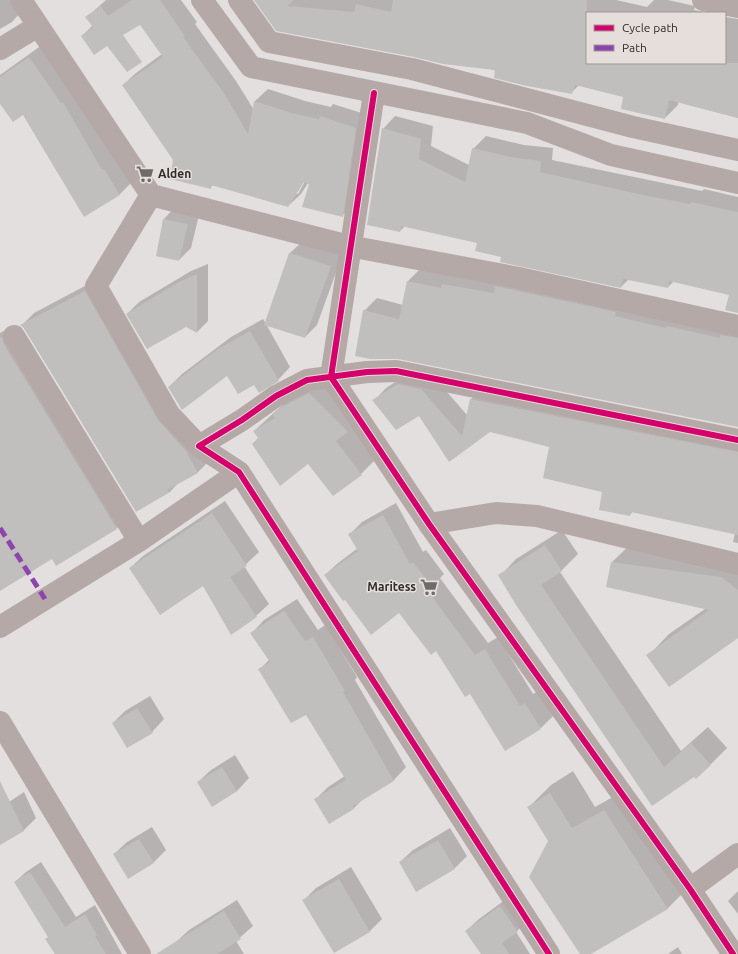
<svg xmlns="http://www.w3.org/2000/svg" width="738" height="954" font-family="Ubuntu,sans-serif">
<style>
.shadow{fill:#0003;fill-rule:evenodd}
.building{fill:#c1bfbe}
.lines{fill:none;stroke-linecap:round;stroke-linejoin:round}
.street{stroke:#b4a9a6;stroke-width:22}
.quiet{stroke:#8e44ad;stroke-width:5;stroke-dasharray:10 5;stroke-linecap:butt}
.cycleway-casing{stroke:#e6dedb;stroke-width:8}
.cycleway{stroke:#d6006c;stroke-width:6}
.labels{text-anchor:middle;stroke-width:3;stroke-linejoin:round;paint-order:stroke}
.poi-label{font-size:12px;font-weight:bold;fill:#2f2c2b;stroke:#e6dedb;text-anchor:start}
</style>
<rect width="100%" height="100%" fill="#e3dfde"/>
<path class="shadow" d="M0 0H18L24 9 12 22 0 29Z
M106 0H181L197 22 195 24 236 81 254 110 255 101 268 89 305 101 331 107 333 104 368 115 355 203 342 216 308 183 301 194 288 206 213 185 210 188 174 160 123 85 136 73 162 54 140 23 82 36 93 25 87 17ZM306 177 307 178 298 194H295Z
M256 0H616L647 7 654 0H668L695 6 694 10 708 13H587V63H725V17L738 19V118L678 102V105L665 118 625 96 579 85 571 93Z
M42 45 132 182 119 195 24 113 0 102V75Z
M395 116 433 126 431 146 469 165 473 149 486 136 524 145 553 148 552 160 702 191 704 189 738 197V312L730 294 674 281 668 287 629 279 621 287 502 256 478 242 405 226 400 231 383 129Z
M176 206 200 211 191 248 179 260 157 256 164 219Z
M303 241 343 253 317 325 305 337 266 324 290 367 278 380 254 384 228 375 169 387 182 374 231 337 263 319 266 324 290 253Z
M208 264V321L197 332 186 326 127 314 139 302 191 271Z
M421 268 738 324V426L364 311 377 298 403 305 408 281Z
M98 279 210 460 198 472 179 482 170 492 136 510 22 325 34 313Z
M14 325 129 516 117 528 52 558 0 589V333Z
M411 372 434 377 467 415 471 399 483 387 738 438V543L733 542 735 533 633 511 630 515 551 446 490 431 450 461 419 415 374 401 386 388Z
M325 378 377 458 361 474 309 462 259 438 254 431 290 398Z
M225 501 259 552 244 566 269 604 256 616 203 585 130 568 143 556Z
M396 503 423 552 426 550 444 574 440 578 488 643 498 637 533 694 538 691 553 716 541 728 470 693 437 649 400 612 345 599 325 575 338 563 358 548 350 534 362 522Z
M562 530 578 554 560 572 681 751 708 727 727 748 710 765 652 804 500 576 516 559Z
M634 541 738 555V636L648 656 669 634 705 609 612 562Z
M297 599 318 630 325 625 357 677 355 680 406 767 394 780 364 798 354 808 315 800 328 787 345 776 306 713 259 670 269 660 252 633 264 620Z
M150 696 164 719 152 732 113 723 125 711Z
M235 755 249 778 237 791 212 806 198 782 211 770Z
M573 771 595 807 627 789 690 886 668 908 589 954H582L549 841 529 807 551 785Z
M24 792 36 818 24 830 1 844 0 808Z
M152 827 166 850 153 863 114 854 127 842Z
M450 828 467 856 454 869 400 862 413 850Z
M41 862 76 917 95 905 122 954H56L49 937 15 882 26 872Z
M351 867 382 919 370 931 335 952 304 900 316 888Z
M738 891V914L728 901Z
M513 894 530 918 516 932 530 954H482L466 931 479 919Z
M237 900 253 926 236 941 244 954H185L176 942 189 930Z
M678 947 682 954H668Z"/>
<path class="building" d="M132 0H160L185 36 183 37 224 93 248 134 254 101 292 113 319 119 320 116 356 128 343 217 302 207 309 184 304 182 288 207 211 185V189L170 179 173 160 122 85 163 57 140 25 123 35 142 62 127 72 107 46 94 55 81 36 93 27 85 17 101 6 108 16Z
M254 0H294L287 6 354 12 356 4 391 12 393 0H587V63H738V118L669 100 665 119 621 109 623 97 575 85 572 94 527 86 494 78 495 70 443 64 414 57 276 31Z
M29 57 61 103 63 102 102 170 104 169 120 195 84 217 23 115 13 122 0 104V77Z
M382 128 421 139 419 159 465 182 472 148 511 157 541 161 540 172 643 195 690 204 691 202 738 212V313L725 310 729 295 669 281 668 288 623 279 621 288 500 262 501 257 475 251 477 243 401 226 400 232 367 225Z
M163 219 188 224 179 261 156 256Z
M289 253 331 266 305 338 264 325Z
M197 274V333L186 327 147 349 126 314 179 282Z
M407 281 441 288 442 284 494 293 495 286 616 312 615 316 666 328 667 326 720 338V335L738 338V427L398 359H370L355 356 363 310 399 319Z
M85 291 158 420 186 451 198 473 167 490 170 492 136 512 25 329 20 325Z
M250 331 279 381 259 393 254 385 238 394 227 376 182 410 168 387 218 349Z
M2 337 3 343 117 529 56 566 52 559 0 591V338Z
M398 384 421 389 462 436 470 399 738 452V535L631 512 630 516 599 510 602 492 543 478 549 447 522 440 490 432 449 462 419 416 396 430 372 400Z
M309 393 348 432 336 441 362 475 333 496 308 464 280 486 252 444 258 438 253 431 275 418 272 414 282 407Z
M212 513 247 566 230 577 257 617 231 635 203 586 160 615 129 568Z
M383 515 410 564 413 562 432 587 428 591 475 655 485 649 520 706 525 703 541 729 505 751 470 694 465 697 436 651 431 655 399 613 371 635 345 600 343 601 324 575 358 551 348 534Z
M545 545 562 571 541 585 664 767 691 743 711 765 696 779 694 777 652 806 516 605 498 575Z
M611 562 721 577 738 590V638L669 687 646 655 709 610 606 587Z
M284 611 305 641 313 637 345 691 343 692 394 781 353 806 354 809 329 824 314 799 346 780 306 715 291 723 258 669 270 662 250 633Z
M137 708 153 733 127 748 112 723Z
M222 767 237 791 212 807 197 782Z
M0 781 24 831 0 845Z
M550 793 572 828 604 810 668 909 591 954H580L529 877 548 841 527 807Z
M139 839 154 863 128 879 113 854Z
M438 840 455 869 416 892 399 862Z
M30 872 65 927 85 914 97 935 95 936 106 954H55L45 939 48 937 14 882Z
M339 879 370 932 334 953 302 900Z
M500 906 518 932 502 943 509 954H481L465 931Z
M224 911 241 939 217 954H156Z"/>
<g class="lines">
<path class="street" d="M21 0 151 195 349 246 519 278 738 326
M202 0 251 67 527 123 611 155 738 183
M239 0 269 42 412 69 633 127 738 150
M703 0 738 7
M0 49 38 26
M374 93 331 377 429 524 690 889 733 954
M151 195 96 286 169 414 199 446
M14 336 139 541
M429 524 496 513 537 516 738 564
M0 627 139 541 239 472
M0 722 140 954
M690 889 738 854
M549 954 239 472 199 446 242 420 276 396 307 380 367 372 396 371 738 440"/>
<path class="quiet" d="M0 528 45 599"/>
<g class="cycleway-casing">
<path id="cycleway" d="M374 93 331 377 429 524 690 889 733 954
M549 954 239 472 199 446 242 420 276 396 307 380 367 372 396 371 738 440"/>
</g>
<use href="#cycleway" class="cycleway"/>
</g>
<defs>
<g id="supermarket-bare" transform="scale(1.38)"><path d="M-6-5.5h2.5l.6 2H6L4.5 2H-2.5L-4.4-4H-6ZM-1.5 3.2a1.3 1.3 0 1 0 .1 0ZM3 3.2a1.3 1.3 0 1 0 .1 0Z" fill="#6e6b6a" stroke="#e6dedb" stroke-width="2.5" paint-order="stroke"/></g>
</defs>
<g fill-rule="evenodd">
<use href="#supermarket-bare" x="145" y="174"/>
<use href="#supermarket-bare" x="429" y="587"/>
</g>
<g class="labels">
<g class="poi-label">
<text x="158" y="178">Alden</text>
<text x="416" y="591" text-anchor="end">Maritess</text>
</g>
</g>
<rect x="586" y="12" width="140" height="52" fill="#e6dedb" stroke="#9d9795"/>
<rect x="594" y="25" width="20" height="6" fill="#d6006c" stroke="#9d9795"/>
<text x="622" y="32" font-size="12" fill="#2f2c2b">Cycle path</text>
<rect x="594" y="45" width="20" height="6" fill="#8e44ad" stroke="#9d9795"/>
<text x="622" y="52" font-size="12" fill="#2f2c2b">Path</text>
</svg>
